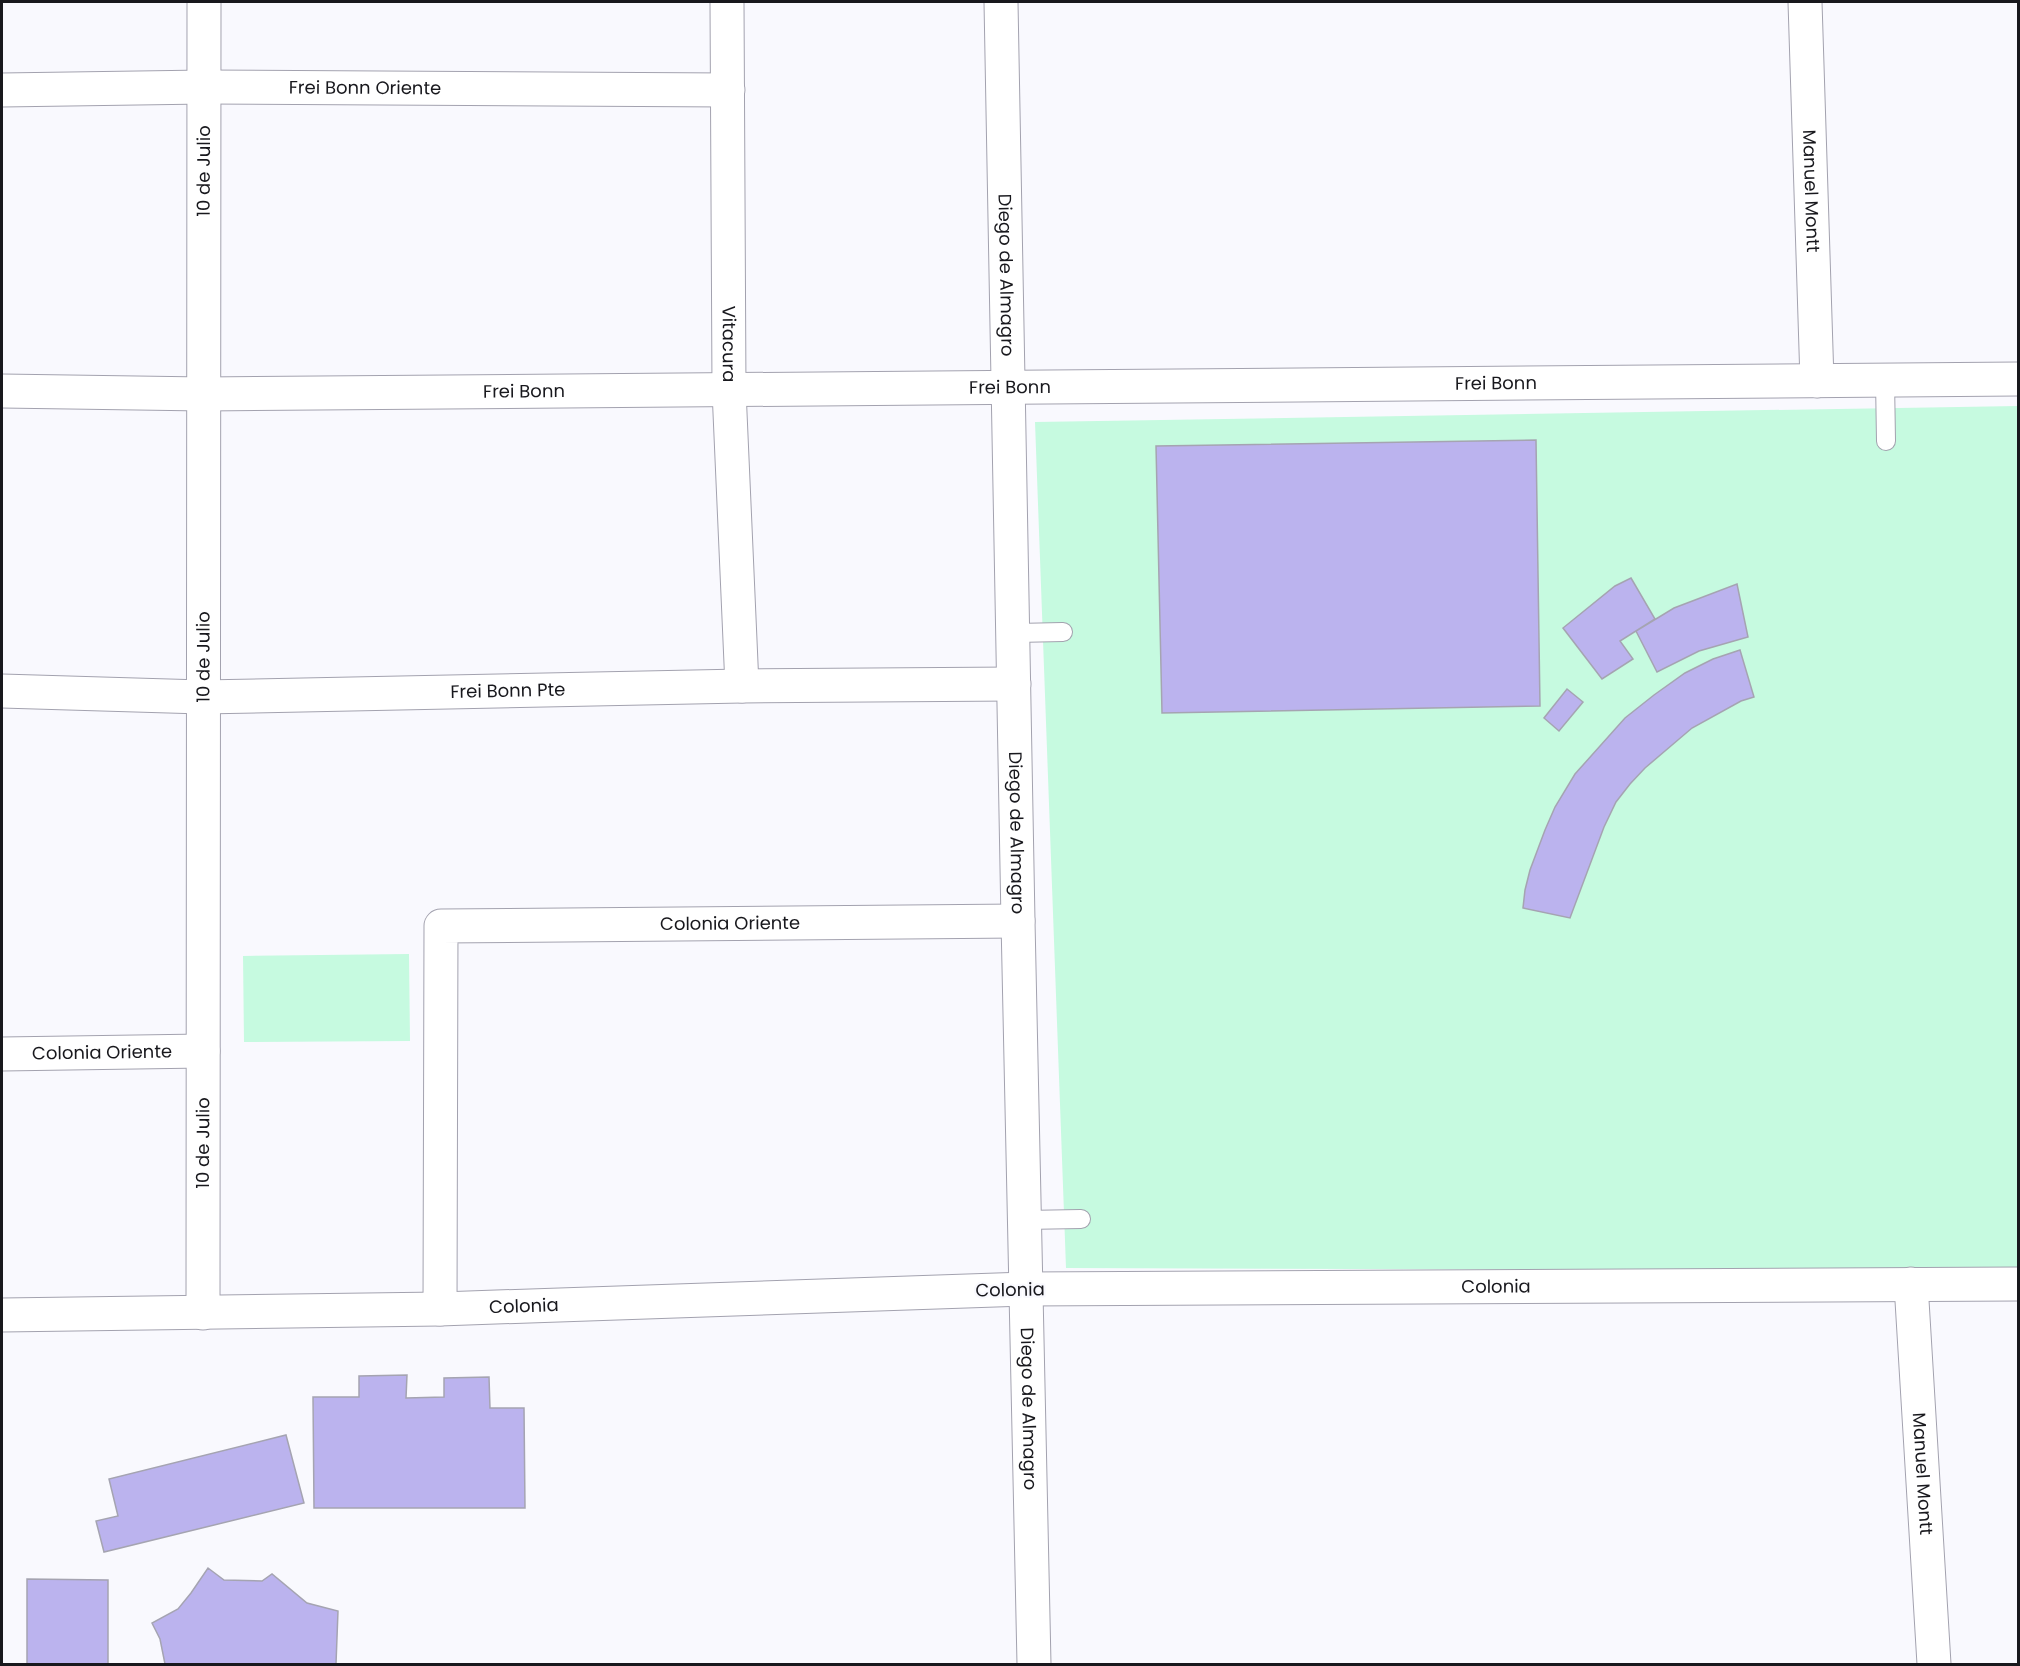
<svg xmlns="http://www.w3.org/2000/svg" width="2020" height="1666" font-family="Poppins,sans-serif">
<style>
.green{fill:#c6fae0}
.building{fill:#bbb3ee;stroke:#a5a4b1;stroke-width:1.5}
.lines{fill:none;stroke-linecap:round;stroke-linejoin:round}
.lane-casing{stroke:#a3a2af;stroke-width:20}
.street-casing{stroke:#a3a2af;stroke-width:35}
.secondary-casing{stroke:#a3a2af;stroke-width:35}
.lane{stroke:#fff;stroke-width:18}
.street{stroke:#fff;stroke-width:33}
.secondary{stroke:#fff;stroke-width:33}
.labels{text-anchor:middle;stroke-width:4.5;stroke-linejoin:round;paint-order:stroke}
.street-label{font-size:18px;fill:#18181d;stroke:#f9f9fe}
</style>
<rect width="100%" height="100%" fill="#f9f9fe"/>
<path class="green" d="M2018 406V1271L1066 1268 1035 422Z
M409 954 410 1041 244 1042 243 956Z"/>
<path class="building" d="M1536 440 1540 706 1162 713 1156 446Z
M1631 578 1655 619 1620 641 1633 659 1602 679 1563 628 1615 586Z
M1737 584 1748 637 1699 651 1657 672 1636 631 1674 608Z
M1740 650 1754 697 1741 701 1692 728 1645 768 1630 784 1616 802 1604 827 1570 918 1523 908 1525 890 1530 870 1545 830 1555 807 1575 774 1625 718 1654 695 1685 673 1713 659Z
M1567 689 1583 702 1559 731 1544 718Z
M407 1375 406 1398 444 1397V1378L489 1377 490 1408H524L525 1508H314L313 1397H359V1376Z
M286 1435 304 1503 104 1552 96 1521 118 1516 109 1479Z
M208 1568 224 1580 262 1581 272 1574 307 1603 338 1611 336 1664H165L160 1639 152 1623 178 1609 191 1593Z
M27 1579 108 1580V1664H27Z"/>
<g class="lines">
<g class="lane-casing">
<path id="lane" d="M1885 380 1886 441
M1013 633 1063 632
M1024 1220 1081 1219"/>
</g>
<g class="street-casing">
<g id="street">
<path id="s1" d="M727 2 729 390 742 686"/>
<path id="s2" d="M1805 2 1817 381"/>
<path id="s3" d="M2 90 205 87 728 90"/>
<path id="s4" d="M2 691 202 697 742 686 1014 684"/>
<path id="s5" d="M2 1054 203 1051"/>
<path id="s6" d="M1911 1284 1934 1664"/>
<path id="s7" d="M1025 1289 2018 1284"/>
<path id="s8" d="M440 1309 441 926 1018 921"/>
<path id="s9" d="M203 1313 204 2"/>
</g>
</g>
<g class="secondary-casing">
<g id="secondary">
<path id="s10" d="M1001 2 1018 921 1034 1664"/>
<path id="s11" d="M2 391 204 394 2018 379"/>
<path id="s12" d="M2 1315 440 1309 1025 1289"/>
</g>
</g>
<use href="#lane" class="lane"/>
<use href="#street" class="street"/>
<use href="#secondary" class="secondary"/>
</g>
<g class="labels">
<g class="street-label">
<text dy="6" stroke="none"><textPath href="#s3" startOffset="363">Frei Bonn Oriente</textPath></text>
<text dy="6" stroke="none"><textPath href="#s9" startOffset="1142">10 de Julio</textPath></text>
<text dy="6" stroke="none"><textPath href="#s2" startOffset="189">Manuel Montt</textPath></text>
<text dy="6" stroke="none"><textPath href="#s10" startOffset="273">Diego de Almagro</textPath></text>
<text dy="6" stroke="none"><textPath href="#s1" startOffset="342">Vitacura</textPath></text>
<text dy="6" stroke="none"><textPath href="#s11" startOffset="1494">Frei Bonn</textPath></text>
<text dy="6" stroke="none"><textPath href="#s11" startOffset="1008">Frei Bonn</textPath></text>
<text dy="6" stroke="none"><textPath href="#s11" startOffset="522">Frei Bonn</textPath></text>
<text dy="6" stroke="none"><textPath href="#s9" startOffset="656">10 de Julio</textPath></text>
<text dy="6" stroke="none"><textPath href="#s4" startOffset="506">Frei Bonn Pte</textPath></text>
<text dy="6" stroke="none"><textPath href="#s10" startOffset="831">Diego de Almagro</textPath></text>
<text dy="6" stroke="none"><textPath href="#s8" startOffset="672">Colonia Oriente</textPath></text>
<text dy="6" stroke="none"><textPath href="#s5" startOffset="100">Colonia Oriente</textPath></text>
<text dy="6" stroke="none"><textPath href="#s9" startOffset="170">10 de Julio</textPath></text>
<text dy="6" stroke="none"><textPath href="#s7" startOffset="471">Colonia</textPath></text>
<text transform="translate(1010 1290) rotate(-1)" y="6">Colonia</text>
<text dy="6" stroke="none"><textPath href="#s12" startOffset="522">Colonia</textPath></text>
<text dy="6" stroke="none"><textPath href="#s10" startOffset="1407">Diego de Almagro</textPath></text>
<text dy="6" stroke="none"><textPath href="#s6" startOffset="190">Manuel Montt</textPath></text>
</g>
</g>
<rect width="2020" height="1666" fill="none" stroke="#18181d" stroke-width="6"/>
</svg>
